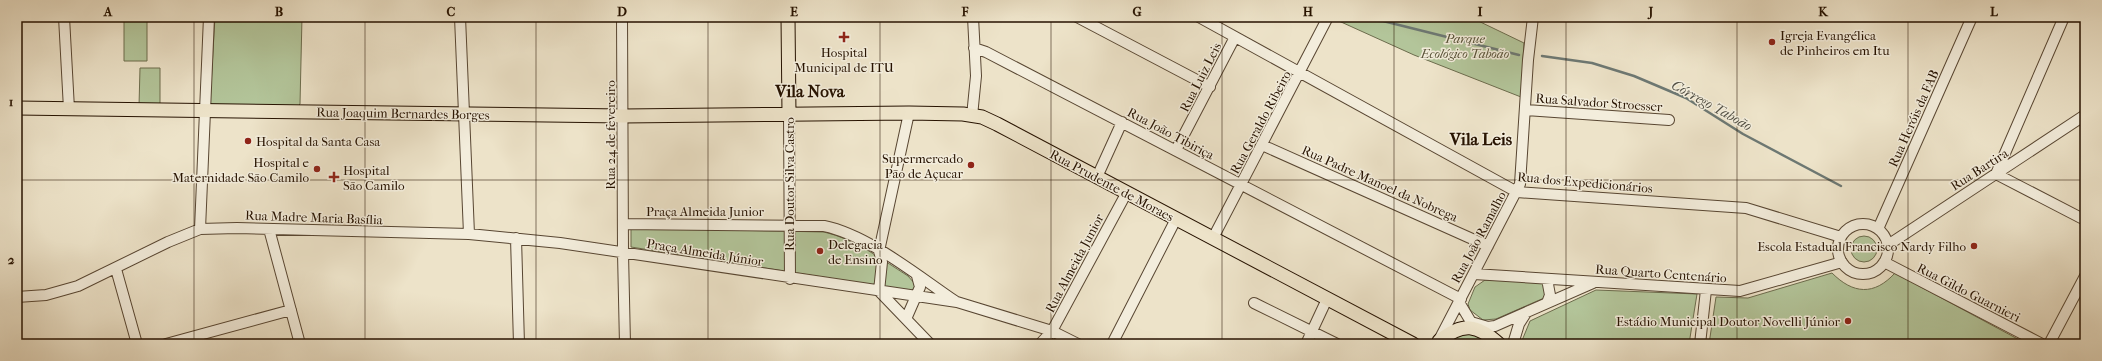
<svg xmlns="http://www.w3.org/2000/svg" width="2102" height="361" font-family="'IM FELL French Canon',serif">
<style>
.green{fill:#b3c59a;stroke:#6c6c4d}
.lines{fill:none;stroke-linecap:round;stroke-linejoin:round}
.stream{stroke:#6d7873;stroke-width:2.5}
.minor-casing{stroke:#584632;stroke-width:12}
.major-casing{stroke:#261200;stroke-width:15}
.minor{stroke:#f3eddc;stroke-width:10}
.major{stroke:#ede3c9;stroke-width:13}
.grid{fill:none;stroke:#261200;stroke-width:1;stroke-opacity:0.55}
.poi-dot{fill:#8f2418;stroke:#f3eddc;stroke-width:1.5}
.labels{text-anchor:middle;stroke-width:3;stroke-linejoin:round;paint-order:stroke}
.poi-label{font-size:13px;fill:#261200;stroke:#f3eddc;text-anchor:start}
.park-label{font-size:13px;font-style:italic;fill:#575136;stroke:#f3eddc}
.street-label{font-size:13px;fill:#261200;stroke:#f3eddc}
.water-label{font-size:14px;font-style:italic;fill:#504e43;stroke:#f3eddc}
.district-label{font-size:17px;font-weight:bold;fill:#261200;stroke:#f3eddc}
.neatline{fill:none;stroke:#261200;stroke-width:1.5}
.grid-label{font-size:13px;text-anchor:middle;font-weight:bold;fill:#261200}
</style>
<rect width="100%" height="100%" fill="#ede3c9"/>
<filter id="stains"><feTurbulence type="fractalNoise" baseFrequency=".005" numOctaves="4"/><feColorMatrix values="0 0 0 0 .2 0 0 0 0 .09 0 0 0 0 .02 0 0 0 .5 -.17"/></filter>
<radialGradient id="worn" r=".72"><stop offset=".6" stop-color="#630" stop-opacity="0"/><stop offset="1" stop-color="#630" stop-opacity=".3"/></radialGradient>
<path class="green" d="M215 17H302L300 104 296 108 213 106 210 103Z
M1330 17H1470L1524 43 1521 97 1414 55Z
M147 18V61H124V19Z
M140 68H160V106H139Z
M631 228 824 232C855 239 881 259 908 276L915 284V289L911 291 631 247Z
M1851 249a13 13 0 1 1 26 0a13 13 0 1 1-26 0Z
M1832 273C1853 294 1874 296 1895 273L2027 344H1709L1716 297 1748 298Z
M1485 280 1544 282 1547 288 1544 298 1496 319 1483 320 1470 310 1468 304 1475 287Z
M1596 290 1697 294 1689 344 1521 343 1530 321Z
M1469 332 1493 344H1450L1456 337Z"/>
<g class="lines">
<path class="stream" d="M1361 20 1383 21 1519 55
M1542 56 1592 63 1634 76 1686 98 1743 134 1841 186"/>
<g class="minor-casing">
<path id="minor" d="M64 17 69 109
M460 17 469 234
M622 17 623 253 625 344
M1077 17 1210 87
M1199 17 1517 192 1746 208 1841 237
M2064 17 1996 174 2085 220
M974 48 986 52 1461 299
M1526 110 1669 120
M789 115 790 279
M972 116 976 76 973 17
M1262 145 1488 246
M1176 150 1235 37
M1097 177 1122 122
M623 224 824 226C868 235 918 276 955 301
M1838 249a25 25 0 1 1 50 0a25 25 0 1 1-50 0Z
M200 229 209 17
M269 229 300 344
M1878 229 1972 17
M516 238 519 344
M1213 238 1328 17
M1888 245 2085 115
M879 251 909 113
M1884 262 2042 344
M116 269 137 344
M1474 274 1740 291 1842 262
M879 291 930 344
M879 291 882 262 879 251
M17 297 46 295 78 286 168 242 200 229 237 228 469 234 560 243 957 302 1052 331 1078 344
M1459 302 1471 322 1488 327 1495 326 1593 283
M1254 303 1337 344
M1547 303 1550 295 1547 279
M906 319 920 287 917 276
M1439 340 1520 184 1528 60 1533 17
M166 344 291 310
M1040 344 1052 331 1127 192
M1112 344 1176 219
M1306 344 1327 299
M1513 344 1519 324 1526 313
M1700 344 1706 290
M2049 344 2085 276"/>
</g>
<g class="major-casing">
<path id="major" d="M788 17 789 115
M17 108 623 116 909 113 963 114 982 117 997 124 1413 344
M1439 341C1463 322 1477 324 1499 344"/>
</g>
<use href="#minor" class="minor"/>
<use href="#major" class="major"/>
</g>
<path class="grid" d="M194 17V344M365 17V344M536 17V344M708 17V344M880 17V344M1051 17V344M1222 17V344M1394 17V344M1566 17V344M1737 17V344M1908 17V344M17 180H2085"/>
<g class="poi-dot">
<path d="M842 31h4v4h4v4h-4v4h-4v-4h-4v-4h4z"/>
<circle cx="1772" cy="42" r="4"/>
<circle cx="248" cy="141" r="4"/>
<circle cx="971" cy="165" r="4"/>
<circle cx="317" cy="169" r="4"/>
<path d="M332 171h4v4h4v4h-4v4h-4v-4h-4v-4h4z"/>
<circle cx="1974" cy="246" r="4"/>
<circle cx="820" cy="251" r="4"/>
<circle cx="1848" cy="321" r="4"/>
</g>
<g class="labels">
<g class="poi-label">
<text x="1780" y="40">Igreja Evangélica<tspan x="1780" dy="15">de Pinheiros em Itu</tspan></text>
<text x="844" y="57" text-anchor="middle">Hospital<tspan x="844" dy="15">Municipal de ITU</tspan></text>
<text x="256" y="146">Hospital da Santa Casa</text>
<text x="963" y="163" text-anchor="end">Supermercado<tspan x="963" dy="15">Pão de Açucar</tspan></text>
<text x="309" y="167" text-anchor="end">Hospital e<tspan x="309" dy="15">Maternidade São Camilo</tspan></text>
<text x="343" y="175">Hospital<tspan x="343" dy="15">São Camilo</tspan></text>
<text x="828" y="249">Delegacia<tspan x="828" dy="15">de Ensino</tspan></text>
<text x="1966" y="251" text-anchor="end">Escola Estadual Francisco Nardy Filho</text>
<text x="1840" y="326" text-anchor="end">Estádio Municipal Doutor Novelli Júnior</text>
</g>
<g class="park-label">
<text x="1465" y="43">Parque<tspan x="1465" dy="15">Ecológico Taboão</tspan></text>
</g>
<g class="street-label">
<text transform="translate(1200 77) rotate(-63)" y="5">Rua Luiz Leis</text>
<text transform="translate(1599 102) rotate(4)" y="5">Rua Salvador Stroesser</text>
<text transform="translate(403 113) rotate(1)" y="5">Rua Joaquim Bernardes Borges</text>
<text transform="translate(1913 118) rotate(-66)" y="5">Rua Heróis da FAB</text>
<text transform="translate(1260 122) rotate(-62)" y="5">Rua Geraldo Ribeiro</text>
<text transform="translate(1171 133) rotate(28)" y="5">Rua João Tibiriça</text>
<text transform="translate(610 135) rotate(-90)" y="5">Rua 24 de fevereiro</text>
<text transform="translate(1979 169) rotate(-33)" y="5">Rua Bartira</text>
<text transform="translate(1585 182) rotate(5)" y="5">Rua dos Expedicionários</text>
<text transform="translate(1380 183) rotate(24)" y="5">Rua Padre Manoel da Nobrega</text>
<text transform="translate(789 184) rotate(-90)" y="5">Rua Doutor Silva Castro</text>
<text transform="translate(1112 185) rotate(28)" y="5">Rua Prudente de Moraes</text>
<text x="705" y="216">Praça Almeida Junior</text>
<text transform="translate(314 217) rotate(2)" y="5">Rua Madre Maria Basília</text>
<text transform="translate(1478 237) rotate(-62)" y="5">Rua João Ramalho</text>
<text transform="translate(705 252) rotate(9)" y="5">Praça Almeida Júnior</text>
<text transform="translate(1074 263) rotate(-62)" y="5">Rua Almeida Junior</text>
<text transform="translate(1661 273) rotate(4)" y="5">Rua Quarto Centenário</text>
<text transform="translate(1969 292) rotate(27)" y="5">Rua Gildo Guarnieri</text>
</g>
<g class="water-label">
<text transform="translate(1712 105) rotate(29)" y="5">Córrego Taboão</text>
</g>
<g class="district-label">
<text x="810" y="97">Vila Nova</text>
<text x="1481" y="145">Vila Leis</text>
</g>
</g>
<rect width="2102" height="361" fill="none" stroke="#ede3c9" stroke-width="44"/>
<rect x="22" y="22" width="2058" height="317" class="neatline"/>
<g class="grid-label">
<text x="108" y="16">A</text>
<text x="279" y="16">B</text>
<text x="451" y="16">C</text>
<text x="622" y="16">D</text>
<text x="794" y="16">E</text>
<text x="965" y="16">F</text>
<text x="1137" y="16">G</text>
<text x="1308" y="16">H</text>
<text x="1480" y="16">I</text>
<text x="1651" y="16">J</text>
<text x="1823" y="16">K</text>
<text x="1994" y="16">L</text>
<text x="11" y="106">1</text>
<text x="11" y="264">2</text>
</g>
<rect width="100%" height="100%" filter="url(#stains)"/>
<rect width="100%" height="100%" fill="url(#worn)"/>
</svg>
